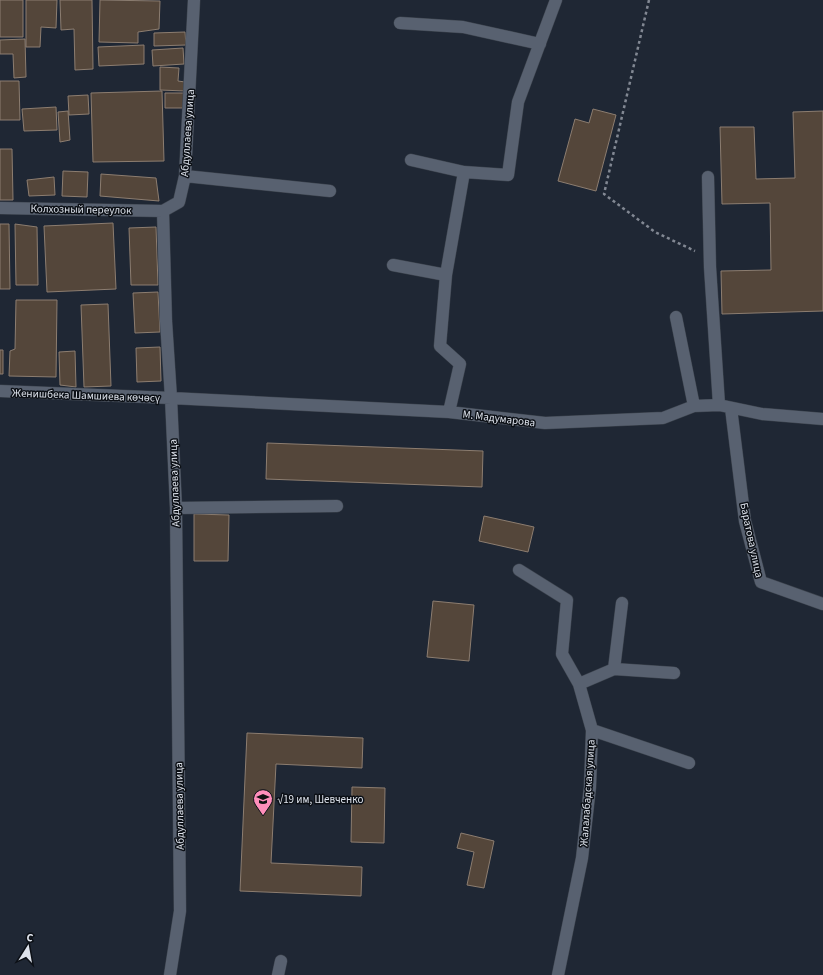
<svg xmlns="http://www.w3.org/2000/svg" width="823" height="975" font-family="'Source Sans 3',sans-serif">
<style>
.building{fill:#54463a;stroke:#8c7d70}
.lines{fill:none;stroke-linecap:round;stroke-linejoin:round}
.minor-casing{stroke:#3c434d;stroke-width:13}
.path{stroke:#828893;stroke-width:2.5;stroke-dasharray:3 3;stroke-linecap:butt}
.minor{stroke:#586170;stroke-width:12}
.labels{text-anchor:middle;stroke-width:3;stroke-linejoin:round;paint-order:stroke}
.street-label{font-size:11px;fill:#dee3ec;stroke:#0c1016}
.poi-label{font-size:11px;fill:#dee3ec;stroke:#0c1016;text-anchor:start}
</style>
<rect width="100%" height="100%" fill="#1f2734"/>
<path class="building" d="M0 0H23V37H0Z
M26 0H57L56 28 41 27 40 47H26Z
M60 0H92L93 69 75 70 74 29 61 30Z
M100 0 160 1 159 29 138 32V43L99 42Z
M185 32 186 45 154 46V33Z
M25 39 26 77 14 78 13 54H0V40Z
M144 45V64L99 66 98 47Z
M183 48 184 64 153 66 152 50Z
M160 67 179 68 178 81 185 82V91L160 90Z
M0 81H19L20 120H0Z
M162 91 164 161 93 162 91 93Z
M165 93H186L185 108H165Z
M88 95 89 114 69 115 68 96Z
M56 107 57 130 24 131 22 109Z
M593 109 616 115 596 191 558 181 575 119 589 123Z
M68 111 70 140 60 142 58 112Z
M823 111V311L722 314 721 271 771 270 770 203 722 204 720 127H754L756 179 795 178 793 112Z
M0 149H12L13 200H0Z
M63 171 88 172 87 197 62 196Z
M101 174 156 178 159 201 100 196Z
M54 177 55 195 29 196 27 180Z
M113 223 116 289 47 292 44 226Z
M0 224H9L10 289H0Z
M15 224 37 227 38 285H16Z
M156 227 158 285H131L129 228Z
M158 292 160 332 135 333 133 293Z
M16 300H57L56 377 9 376 10 351 15 349Z
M108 304 111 386 84 387 81 305Z
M160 347 161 381 137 382 136 348Z
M0 350H3V374H0Z
M75 351 76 387 60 385 59 352Z
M267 443 483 451 482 487 266 479Z
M194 514 229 515 228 561H194Z
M484 516 534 527 528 552 479 541Z
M433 601 474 605 469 661 427 657Z
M247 733 363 738 362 768 276 764 271 863 362 867 361 896 240 891Z
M352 787 385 788 384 843 351 842Z
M461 833 494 841 484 888 467 885 474 852 457 848Z"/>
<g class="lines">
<g class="minor-casing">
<path id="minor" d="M400 23 463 27 540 44
M411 160 464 172
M185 176 330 191
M708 177 710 267 719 405
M0 208 163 211
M393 265 446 275 464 172 508 175 518 102 556 0
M446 275 440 346 460 364 449 412
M676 317 694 406
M0 391 171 398 449 412 545 423 663 418 694 406 719 405 762 414 823 419
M731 408 745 521 761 582 823 604
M176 508 337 506
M519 570 567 600 562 654 579 684 592 730 590 787 582 858 558 975
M614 669 622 603
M579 684 614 669 674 673
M592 730 689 763
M170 975 180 911 176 508 171 398 166 321 163 211 179 202 185 176 194 0
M278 975 281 961"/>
</g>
<path class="path" d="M649 0 604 194 655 232 695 251"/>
<use href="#minor" class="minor"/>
</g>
<defs>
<g id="school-pin" transform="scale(1)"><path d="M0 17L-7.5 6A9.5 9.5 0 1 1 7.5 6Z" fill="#ff8eba" stroke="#0c1016"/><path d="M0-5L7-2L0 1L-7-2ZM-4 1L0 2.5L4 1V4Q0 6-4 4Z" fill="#111"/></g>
</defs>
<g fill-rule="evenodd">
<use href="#school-pin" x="263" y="799"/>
</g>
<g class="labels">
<g class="street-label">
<text transform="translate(187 133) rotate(-86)" y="4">Абдуллаева улица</text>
<text transform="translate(81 209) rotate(1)" y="4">Колхозный переулок</text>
<text transform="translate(86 395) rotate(2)" y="4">Женишбека Шамшиева көчөсү</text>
<text transform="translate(499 418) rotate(7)" y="4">М. Мадумарова</text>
<text transform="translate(174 483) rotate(-92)" y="4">Абдуллаева улица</text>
<text transform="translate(752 540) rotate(78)" y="4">Баратова улица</text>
<text transform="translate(587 793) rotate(-86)" y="4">Жалалабадская улица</text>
<text transform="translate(179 806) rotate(-91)" y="4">Абдуллаева улица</text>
</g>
<g class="poi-label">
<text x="277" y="803">√19 им, Шевченко</text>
</g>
</g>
<g transform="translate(28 947) rotate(11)" stroke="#0c1016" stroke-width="3" paint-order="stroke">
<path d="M0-3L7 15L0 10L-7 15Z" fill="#dee3ec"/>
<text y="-6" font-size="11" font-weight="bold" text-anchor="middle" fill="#dee3ec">С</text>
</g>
</svg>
